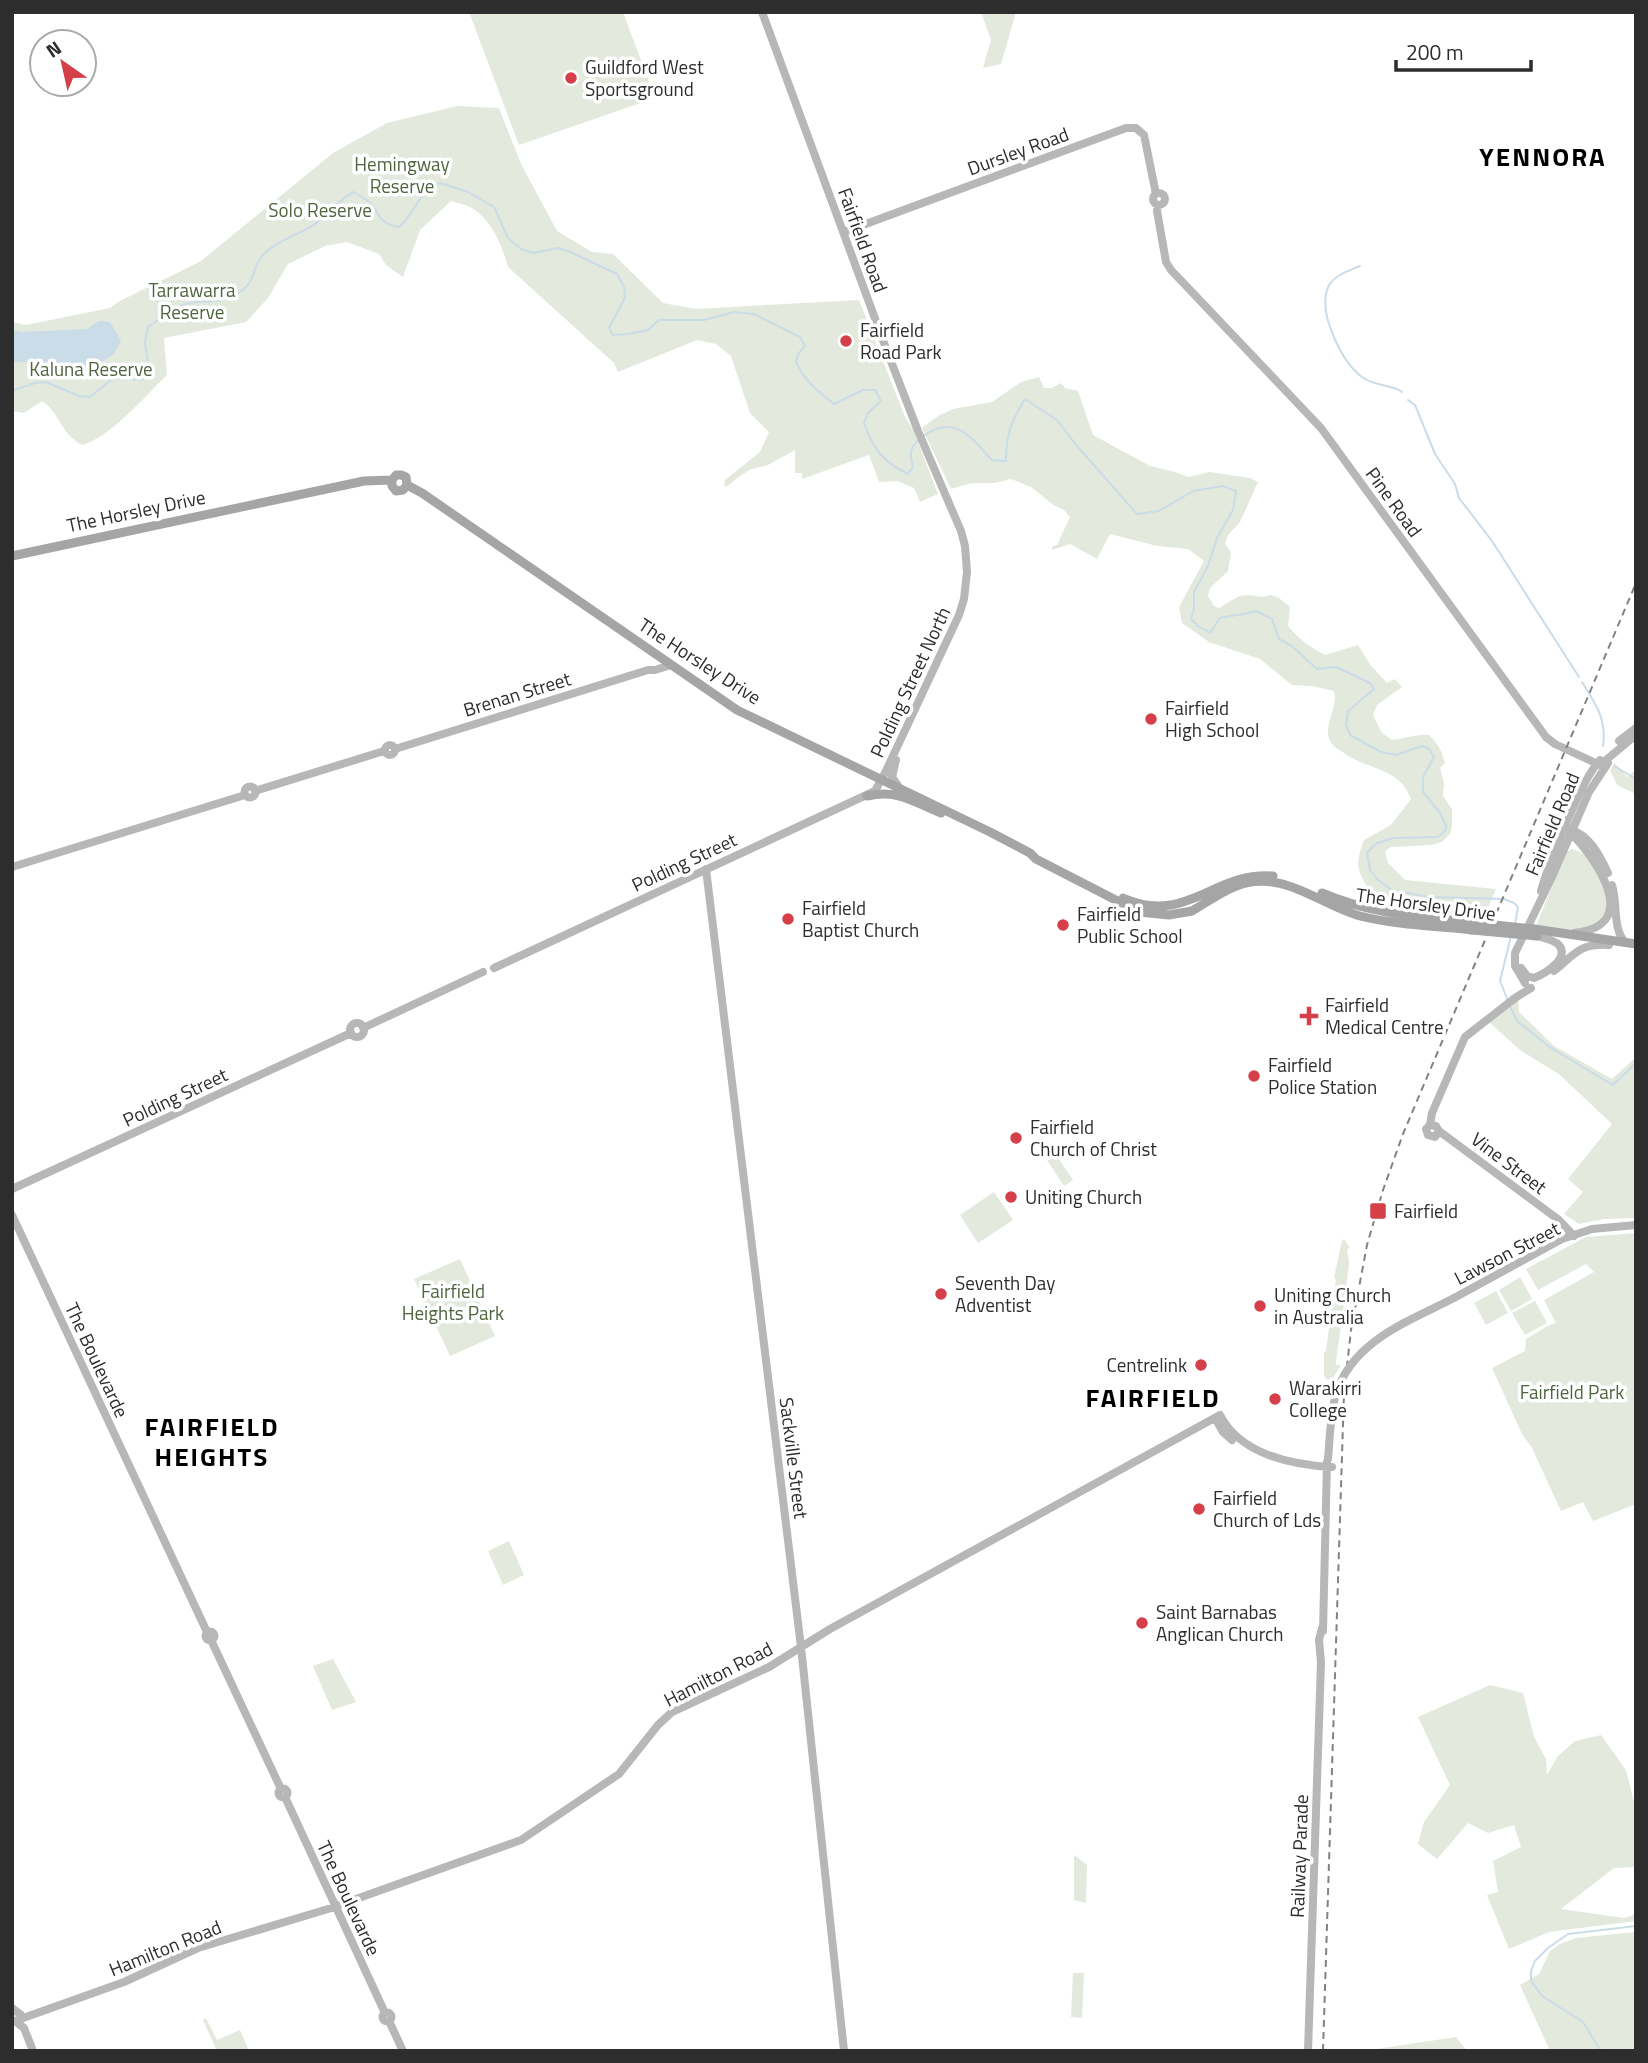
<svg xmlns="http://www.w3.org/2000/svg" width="1648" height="2063" font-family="'Titillium Web',sans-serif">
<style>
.green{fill:#e3e9dc}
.water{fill:#cadce8}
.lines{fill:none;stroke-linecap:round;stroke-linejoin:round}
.stream{stroke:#cadce8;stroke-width:2}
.secondary{stroke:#b7b7b7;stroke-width:8}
.primary{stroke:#a5a5a5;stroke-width:9}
.rail{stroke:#828282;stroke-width:2;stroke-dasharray:7 5;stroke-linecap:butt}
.secondary-bridge{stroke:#b7b7b7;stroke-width:8}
.primary-bridge{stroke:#a5a5a5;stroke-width:9}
.poi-dot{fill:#d43f4a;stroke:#fff;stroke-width:2.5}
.labels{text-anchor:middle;stroke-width:7;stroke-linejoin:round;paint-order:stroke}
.poi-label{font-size:19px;fill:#2d2d2d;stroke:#fff;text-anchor:start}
.street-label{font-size:19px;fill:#2d2d2d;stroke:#fff}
.park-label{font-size:19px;fill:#50643f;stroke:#fff}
.district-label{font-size:26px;font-weight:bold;letter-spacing:2px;fill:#000;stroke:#fff}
</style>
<rect width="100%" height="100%" fill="#fff"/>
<path class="green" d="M469 12H623L655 98 519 145Z
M981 12H1016L1001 64 983 68 991 40Z
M457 106 499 108 521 164 557 231 592 252 613 254 663 303 696 309 859 300 905 417 913 429 938 494 920 502 914 488 898 481 879 482 869 455 802 479V473H795V450L768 465 751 469 737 478 728 486H724L725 480 760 452 769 432 750 413 731 356 716 344 697 340 618 372 614 363 508 267C502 245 491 217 468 206 463 204 457 203 451 201L420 230 403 277 386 265 379 254 347 242 325 246 288 264 268 298 246 322 164 338 167 375C145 396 111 437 82 445 59 432 61 414 42 401L24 413 12 411V322L26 325 110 308 120 301 201 261 333 153 387 123Z
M1039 377 1044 388H1052L1061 383 1065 388 1078 391 1093 435 1150 466 1175 472 1188 477 1210 472 1250 478 1258 482 1240 522 1228 535 1225 544 1231 552 1228 571 1210 588 1208 596 1214 606 1219 608 1239 596 1251 595 1262 597 1271 595 1279 598 1290 607 1288 626C1299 639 1310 647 1325 655L1358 645 1371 666 1387 683 1395 679 1402 687 1377 705 1373 715 1382 733 1392 740C1405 739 1414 734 1429 735 1438 744 1442 751 1445 763L1440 768 1444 783 1443 796 1452 809V826L1450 834 1442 842 1431 845 1391 847 1385 851 1388 863 1405 880 1496 889 1484 918 1398 908 1387 903 1383 907 1363 903 1366 885C1355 866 1357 860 1364 840L1391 825 1411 799C1400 768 1369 770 1345 754 1342 751 1335 748 1332 744 1320 728 1339 709 1334 691L1312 686 1292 685 1260 659 1209 642 1182 623 1179 607 1204 561 1188 549 1157 546 1110 534 1097 559 1070 544 1052 550V547L1057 545 1070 517 1064 510 1055 506 1031 487 1011 479 994 483H972L951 489 922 428 938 416 953 409 992 402 1021 382Z
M1615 763 1627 777 1636 770V794L1617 785 1610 770Z
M1572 849C1592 851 1615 899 1604 917 1594 935 1553 929 1536 926L1566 852Z
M1518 998 1519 1012 1554 1046 1612 1079 1633 1060 1636 1059V1218L1604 1219 1579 1224 1564 1214 1583 1192 1568 1179 1612 1124 1560 1075 1520 1050 1488 1021Z
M1053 1152 1055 1153 1073 1180 1064 1186 1045 1157Z
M994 1192 1013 1220 978 1243 960 1215Z
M1636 1233V1504L1593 1521 1583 1502 1561 1511 1532 1448 1522 1434 1492 1368 1525 1351 1526 1339 1549 1325 1556 1323 1544 1300 1594 1272 1586 1264 1538 1290 1526 1269 1586 1237Z
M1344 1239 1350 1248 1347 1249 1349 1262 1348 1272 1336 1362V1365H1341L1333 1378 1327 1380 1324 1375V1353L1326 1350 1336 1280 1334 1277 1342 1241Z
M460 1259 495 1336 450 1356 414 1279Z
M1520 1277 1532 1299 1511 1311 1499 1290Z
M1496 1291 1508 1313 1486 1325 1474 1303Z
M1535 1301 1547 1323 1525 1335 1512 1313Z
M509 1541 524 1575 503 1585 488 1551Z
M333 1659 356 1702 332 1710 313 1666Z
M1490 1685 1523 1693 1534 1737 1546 1759 1547 1775 1557 1757 1575 1741 1601 1735 1626 1770 1636 1810V1867L1614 1868 1561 1909 1624 1918 1636 1914V1921L1549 1932 1509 1949 1487 1895 1498 1892 1493 1861 1521 1847 1514 1825 1488 1833 1468 1823 1437 1859 1418 1844 1424 1822 1450 1785 1418 1717Z
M1074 1855 1087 1865 1086 1903 1074 1900Z
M1636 1932V2051H1550L1520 1985 1539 1974 1550 1951 1560 1944 1576 1938Z
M1073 1973H1084L1082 2018 1071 2017Z
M206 2018 217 2040 240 2030 249 2051H217L203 2020Z
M1456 2037 1467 2051H1363Z"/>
<path class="water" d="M99 321 110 322 121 341 113 355 84 372 50 363 12 362V330L21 332 87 329Z"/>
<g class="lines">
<path class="stream" d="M1360 266C1348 271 1331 276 1327 290 1319 315 1342 362 1362 377 1375 387 1393 384 1402 392
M12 391 35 383 46 382 79 396 90 397 111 380 118 378 142 380 146 376 149 371 145 342 148 327C160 319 175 306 190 303 207 300 221 304 237 294 258 282 250 266 266 252 278 240 298 235 312 226 328 216 337 200 354 192 358 195 365 198 369 202 383 215 375 222 399 227 410 218 413 208 421 198 426 191 433 187 440 183L468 192 494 207 508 238 521 249 533 253 558 248 568 251 617 274 624 287 625 298 609 328 613 335 628 334 648 330 659 320H704L734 312 754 314 800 337 805 346 798 354 796 362C806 383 817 390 834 404L863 390H875L881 401 868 413 864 423C873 449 883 462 908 474L913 467C910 456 909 447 919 440
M1408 400 1415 405 1435 454 1455 484 1459 498 1492 541 1579 677
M923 436C956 413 971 438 992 460L1006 461C1006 434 1011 422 1025 399L1057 420 1077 446 1137 514 1159 511 1193 491 1223 486 1236 491 1233 510 1217 538 1208 566 1194 592V608L1191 619 1198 626 1210 633 1220 618C1232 615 1244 615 1256 611L1272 619 1279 639 1292 646 1317 669 1336 667 1370 683 1374 689 1348 711 1346 725 1350 735 1381 752 1396 755 1422 746 1429 749 1434 757 1423 777V792L1440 813 1446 826 1445 831 1438 837 1393 838 1375 844 1367 853 1370 870 1378 880 1392 890 1429 897 1504 899 1514 903 1518 907 1515 924
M1582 682C1596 704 1607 720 1603 746
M1614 766 1636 779
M1508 1001 1500 981 1511 936
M1510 1006 1517 1021 1551 1048 1613 1085 1636 1063
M1601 2051 1583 2022 1542 1996 1531 1981V1971L1535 1961 1548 1948 1568 1934 1636 1926"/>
<path class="secondary" d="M1153 199a6 6 0 1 1 12 0a6 6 0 1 1-12 0Z
M1158 205 1157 211 1166 262 1171 270 1321 428 1546 737 1555 744 1600 765 1636 735
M844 232 1126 128H1136L1144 135 1156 194
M1619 741 1636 728
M385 750a5 5 0 1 1 10 0a5 5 0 1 1-10 0Z
M395 749 648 670H655L671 665
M896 760 892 777 899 787
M244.5 792a5.5 5.5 0 1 1 11 0a5.5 5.5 0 1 1-11 0Z
M255 791 384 751
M1570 829C1590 836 1599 854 1608 873
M1569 831C1596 858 1644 926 1574 933
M12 867 245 795
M706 869 801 1647 844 2051
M1612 885C1618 903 1612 928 1625 942
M1541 891C1547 868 1557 846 1566 824 1576 802 1584 779 1600 760
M494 968 875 791 885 773 959 615 964 599 967 572 965 546 961 531 918 431 887 351 762 12
M1521 968 1527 976 1534 978C1544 974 1570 959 1559 945 1554 940 1544 938 1537 936
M1554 971C1575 954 1580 943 1609 945
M1525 983 1515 966V953L1552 877 1589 792 1608 763
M350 1030a7 7 0 1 1 14 0a7 7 0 1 1-14 0Z
M363 1028 483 972
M1430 1125 1436 1126 1439 1131 1559 1220 1574 1236
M1430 1125 1432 1113 1465 1037 1515 998 1531 988
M1430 1125 1426 1129 1428 1135 1435 1137 1439 1131
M12 1189 351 1033
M12 1215 207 1632
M1454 1298 1562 1239 1592 1229 1636 1225
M1215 1418 1223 1432 1232 1440
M1323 1631 1327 1462
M205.5 1636a4.5 4.5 0 1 1 9 0a4.5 4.5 0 1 1-9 0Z
M211 1640 281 1789
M278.5 1793a4.5 4.5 0 1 1 9 0a4.5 4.5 0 1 1-9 0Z
M285 1797 385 2013
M12 2008 21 2015
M382.5 2017a4.5 4.5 0 1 1 9 0a4.5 4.5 0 1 1-9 0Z
M15 2021 24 2028 33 2051
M389 2021 403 2051
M12 2022 124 1982 198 1948 328 1909 521 1840 619 1774 658 1725 672 1712 769 1667 830 1629 1220 1415C1240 1454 1291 1465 1332 1467
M1308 2051 1321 1662 1319 1640 1322 1628"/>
<path class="primary" d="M392 480V486L396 491 403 490 407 485
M392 480 396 475H401L406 477 407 485
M407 485 422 493 737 710 990 832 1030 853 1036 859 1139 912 1169 915 1192 911C1206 903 1219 893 1234 887 1281 867 1318 904 1360 916 1396 925 1435 926 1472 930
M12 556 364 481 392 480
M867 796C898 789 913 802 941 813
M1322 893C1373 915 1421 916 1475 923
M1123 898C1187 926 1214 871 1273 876
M1534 929 1636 944"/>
<path class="rail" d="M1323 2051 1344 1393 1351 1330 1367 1245 1383 1190 1403 1134 1636 583"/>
<path class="secondary-bridge" d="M1328 1459C1330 1438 1330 1415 1336 1394 1352 1341 1409 1321 1454 1298"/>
<path class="primary-bridge" d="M1475 923 1534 929
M1472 930 1537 936"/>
</g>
<g class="poi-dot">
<circle cx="571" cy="78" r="7"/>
<circle cx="846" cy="341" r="7"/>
<circle cx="1151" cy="719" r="7"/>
<circle cx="788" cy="919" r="7"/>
<circle cx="1063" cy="925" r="7"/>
<path d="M1305.5 1005.5h7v7h7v7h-7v7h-7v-7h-7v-7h7z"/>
<circle cx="1254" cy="1076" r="7"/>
<circle cx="1016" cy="1138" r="7"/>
<circle cx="1011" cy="1197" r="7"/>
<rect x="1369" y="1202" width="18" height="18" rx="3.5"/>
<circle cx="941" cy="1294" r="7"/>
<circle cx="1260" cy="1306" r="7"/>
<circle cx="1201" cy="1365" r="7"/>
<circle cx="1275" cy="1399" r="7"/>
<circle cx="1199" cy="1509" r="7"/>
<circle cx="1142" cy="1623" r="7"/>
</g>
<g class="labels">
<g class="poi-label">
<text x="585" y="74">Guildford West<tspan x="585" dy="22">Sportsground</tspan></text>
<text x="860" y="337">Fairfield<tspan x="860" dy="22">Road Park</tspan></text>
<text x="1165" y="715">Fairfield<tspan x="1165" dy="22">High School</tspan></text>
<text x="802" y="915">Fairfield<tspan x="802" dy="22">Baptist Church</tspan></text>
<text x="1077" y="921">Fairfield<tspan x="1077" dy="22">Public School</tspan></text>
<text x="1325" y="1012">Fairfield<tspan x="1325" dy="22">Medical Centre</tspan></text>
<text x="1268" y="1072">Fairfield<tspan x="1268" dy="22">Police Station</tspan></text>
<text x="1030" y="1134">Fairfield<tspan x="1030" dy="22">Church of Christ</tspan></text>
<text x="1025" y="1204">Uniting Church</text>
<text x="1394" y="1218">Fairfield</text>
<text x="955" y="1290">Seventh Day<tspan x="955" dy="22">Adventist</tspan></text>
<text x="1274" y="1302">Uniting Church<tspan x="1274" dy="22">in Australia</tspan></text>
<text x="1187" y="1372" text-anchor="end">Centrelink</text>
<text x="1289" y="1395">Warakirri<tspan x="1289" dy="22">College</tspan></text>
<text x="1213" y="1505">Fairfield<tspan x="1213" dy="22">Church of Lds</tspan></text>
<text x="1156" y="1619">Saint Barnabas<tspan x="1156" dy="22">Anglican Church</tspan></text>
</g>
<g class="street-label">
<text transform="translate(1018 151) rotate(-20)" y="7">Dursley Road</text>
<text transform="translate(863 240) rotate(70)" y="7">Fairfield Road</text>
<text transform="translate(1394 502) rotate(54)" y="7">Pine Road</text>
<text transform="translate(136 511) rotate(-12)" y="7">The Horsley Drive</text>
<text transform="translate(700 661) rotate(33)" y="7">The Horsley Drive</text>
<text transform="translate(910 682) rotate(-65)" y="7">Polding Street North</text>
<text transform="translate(517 694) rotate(-17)" y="7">Brenan Street</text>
<text transform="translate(1552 824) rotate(-67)" y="7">Fairfield Road</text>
<text transform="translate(684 862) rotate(-25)" y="7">Polding Street</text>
<text transform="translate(1426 904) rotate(8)" y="7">The Horsley Drive</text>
<text transform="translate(175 1097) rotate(-25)" y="7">Polding Street</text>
<text transform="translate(1509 1163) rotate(37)" y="7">Vine Street</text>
<text transform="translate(1507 1253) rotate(-27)" y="7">Lawson Street</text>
<text transform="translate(97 1360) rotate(65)" y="7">The Boulevarde</text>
<text transform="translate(794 1458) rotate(83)" y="7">Sackville Street</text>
<text transform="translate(718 1674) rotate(-27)" y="7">Hamilton Road</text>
<text transform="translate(1299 1856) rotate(-88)" y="7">Railway Parade</text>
<text transform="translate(349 1898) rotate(65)" y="7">The Boulevarde</text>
<text transform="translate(165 1948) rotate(-22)" y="7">Hamilton Road</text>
</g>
<g class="park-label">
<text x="402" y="171">Hemingway<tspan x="402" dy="22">Reserve</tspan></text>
<text x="320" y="217">Solo Reserve</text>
<text x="192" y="297">Tarrawarra<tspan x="192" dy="22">Reserve</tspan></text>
<text x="91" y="376">Kaluna Reserve</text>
<text x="453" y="1298">Fairfield<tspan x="453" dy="22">Heights Park</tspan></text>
<text x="1572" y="1399">Fairfield Park</text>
</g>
<g class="district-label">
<text x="1543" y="166">YENNORA</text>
<text x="1153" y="1407">FAIRFIELD</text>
<text x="212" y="1436">FAIRFIELD<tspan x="212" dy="30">HEIGHTS</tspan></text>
</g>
</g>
<rect width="1648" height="2063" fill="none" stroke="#2d2d2d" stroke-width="28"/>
<g transform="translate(63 63) rotate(326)"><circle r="33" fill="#ffffff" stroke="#ababab" stroke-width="2"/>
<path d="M0-5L12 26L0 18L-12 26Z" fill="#d43f4a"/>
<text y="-10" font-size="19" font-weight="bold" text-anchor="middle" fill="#2d2d2d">N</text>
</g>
<path d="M1396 60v10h135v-10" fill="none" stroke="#2d2d2d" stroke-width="3.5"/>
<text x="1406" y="60" font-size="21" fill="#2d2d2d" stroke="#ffffff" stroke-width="5" paint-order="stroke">200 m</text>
</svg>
